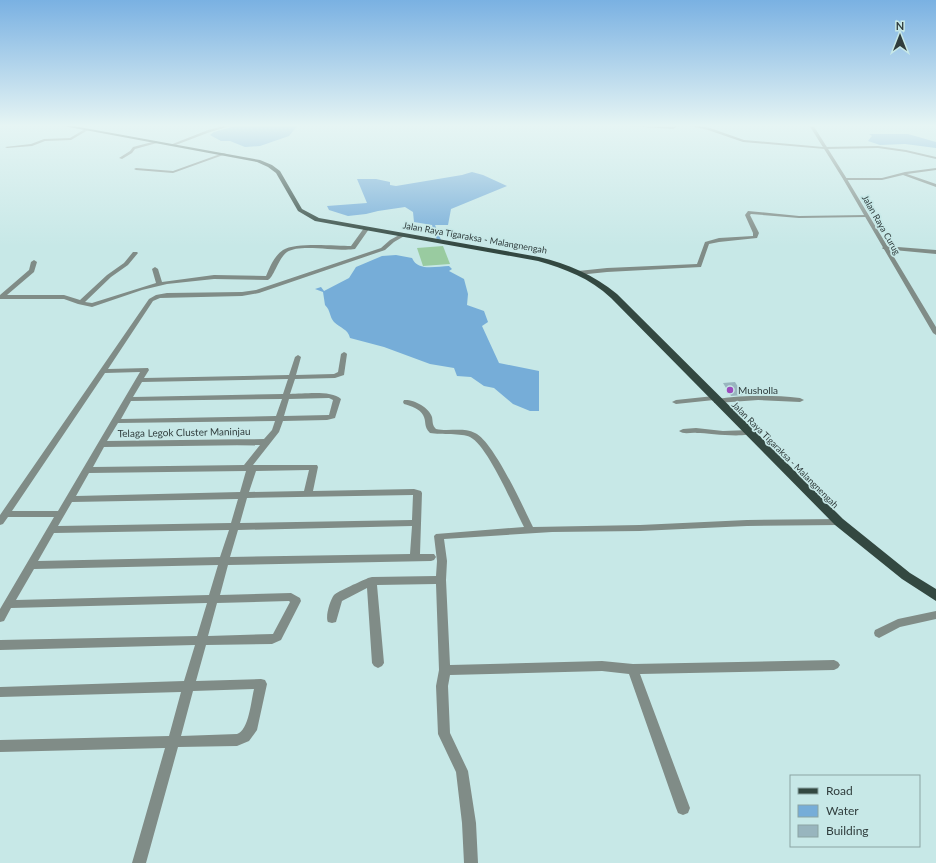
<svg xmlns="http://www.w3.org/2000/svg" width="936" height="863" font-family="Lato,sans-serif">
<style>
.green{fill:#99cba0}
.water{fill:#76add8}
.building{fill:#98b5be}
.lines{fill:none;stroke-linecap:round;stroke-linejoin:round}
.minor{fill:#808c87;fill-rule:evenodd}
.tertiary{fill:#808c87;fill-rule:evenodd}
.primary{fill:#334841;fill-rule:evenodd}
.poi-dot{fill:#9b4cbd;stroke:#c7e8e7;stroke-width:1.5}
.labels{text-anchor:middle;stroke-width:3.5;stroke-linejoin:round;paint-order:stroke}
.far-street-label{font-size:9px;fill:#303d3d;stroke:#c7e8e7}
.poi-label{font-size:10px;fill:#303d3d;stroke:#c7e8e7;text-anchor:start}
.street-label{font-size:10px;fill:#303d3d;stroke:#c7e8e7}
</style>
<rect width="100%" height="100%" fill="#c7e8e7"/>
<path class="green" d="M443 246 450 264 423 266 417 248Z"/>
<path class="water" d="M239 125H298L289 136 260 146 245 147 230 141H221L210 135 214 132Z
M869 134H908L936 142V148L905 144 880 145 868 141 872 136Z
M472 172 483 175 507 186 451 209 448 225H435L441 240H437L432 225 414 222 413 212 405 207 378 211 366 214 348 216 329 210 327 206 367 203 357 179H376L390 182V185L396 186 462 175Z
M396 255 412 258C418 272 437 266 449 266L452 269 449 271 464 279 468 294 467 305 484 311 488 322 482 326 499 363 539 371V411H530L513 404 494 388 484 386 471 377 457 376 454 368 430 364 384 347 350 338C348 329 340 328 334 322 329 316 331 311 325 305L323 292 315 289 321 287 324 291 349 278 356 267 382 256Z"/>
<path class="building" d="M735 382 743 395 731 396 723 383Z"/>
<g class="lines">
<path class="minor" d="M227 125H234L210 132 173 146 170 145 208 130Z
M616 125 672 127 675 125H680L673 129Z
M686 125H695L710 128 744 140 823 147 878 146 906 150 936 157V159L906 152 878 148 825 149 743 142 708 130Z
M85 129 88 130 71 140 45 141 32 146 7 148 5 147 31 144 44 139 70 138Z
M156 141 157 143 135 149 132 153 122 159 119 158 130 151 133 147Z
M223 153 226 154 173 173 136 170 134 169 136 168 173 171Z
M936 168V170L907 174 936 184V187L903 175 882 180H845L843 179 845 178H882L905 172Z
M748 211 799 216 866 215 868 216 866 217 799 218 751 214 750 215 759 233 757 238 719 242 709 244 701 267 607 272 578 275 575 273 578 271 607 268 697 264 705 242 719 238 753 236V233L745 215Z
M364 228 369 229 355 249C338 252 300 243 287 252 278 259 274 277 268 280L214 279 167 284 142 290 92 307 78 304 64 299H0V295L29 270 31 262 34 260 37 262 34 272 7 295H64L80 300 107 275 124 263 133 252H137L138 253 128 265 111 277 85 302 92 303 156 283 152 269 155 267 158 269 162 282 214 275 266 276C270 267 274 256 283 250 295 242 336 246 351 246Z
M401 234 406 235 394 242 385 250 259 293 242 296 160 298 153 301 108 369 148 368 149 370 144 378 289 375 295 357 298 355 301 357 296 375 334 374 338 372 341 354 344 352 346 353 347 354 344 375 335 378 295 379 290 394C304 394 331 390 341 399L335 418 327 420 283 421 279 432 253 465H317L318 467 313 491 414 489 421 491 422 493 420 554H434L436 557 434 560 431 561 228 565 220 595 291 593 300 598 301 601 281 640 272 644 206 645 196 681 261 679 265 680 267 684 257 730 249 741 237 746 178 747 146 863H132L165 748 0 752V740L169 736 181 692 0 697V687L184 681 195 645 0 650V640L197 636 207 603 11 608 4 621 0 622V609L54 517H8L3 524 0 525V515L149 299 156 295 167 293 242 292 256 290 381 248 390 240ZM140 372 58 511H12L105 373ZM288 379 283 394 133 397 142 382ZM329 398 333 400 329 415 284 416 289 399ZM282 399 276 416 121 419 131 401ZM275 421 272 430 264 439 107 441 118 423ZM260 445 244 465 93 467 104 447ZM309 470 304 491 249 492 256 471ZM246 471 240 492 76 496 89 473ZM413 495 412 520 240 523 247 498ZM238 499 231 523 58 526 72 502ZM412 526 410 554 230 557 238 530ZM229 530 220 557 38 561 54 533ZM218 565 209 595 16 600 34 569ZM289 601 290 602 273 634 208 636 217 603ZM254 689C251 701 249 730 237 734L181 736 193 691Z
M885 246 936 250V254L883 249 882 248Z
M714 396H717V399C745 395 772 395 800 398L804 400 800 402 758 400 717 403H714V400L676 404 672 402 676 400Z
M404 400C413 399 429 407 432 417 433 422 432 425 436 429 448 432 463 427 475 433 494 442 523 507 533 527L640 525 747 520 839 519 842 520 844 522 842 524 839 525 747 526 640 531 552 532 444 539 447 561 446 580 450 665 602 661 633 664 834 660 838 662 840 665 838 668 834 670 640 674 690 808 688 813 683 815 678 813 676 808 629 674 602 671 450 675 448 686 450 733 468 771 476 823 478 863H464L462 823 456 772 438 734 436 686 439 670 436 584 377 585 384 663 382 666 378 668 374 666 372 663 367 588 342 601 336 622 332 623 328 622C325 617 330 600 334 595 338 591 362 581 368 578L372 577 436 576 437 561 434 536 436 534 524 527C514 508 488 446 470 437 462 433 441 435 430 433 423 426 427 422 423 415 420 409 411 406 404 404L403 402Z
M696 428 723 431 750 430 754 432C746 439 709 433 697 433 691 432 684 435 679 431L683 429Z
M936 611V619L900 627 879 638 875 636 874 633 875 630 898 619Z"/>
<path class="tertiary" d="M809 125H813L847 179 936 327V335L933 333 843 179Z"/>
<path class="primary" d="M58 125H68L260 160 272 165 280 171 302 209 319 218 539 257C568 264 594 275 617 294L843 519 910 573 936 589V601L902 579 835 525 611 298C590 278 565 269 538 261L315 221 298 211 276 173 268 167 257 162Z"/>
</g>
<linearGradient id="sky" x2="0" y2="1"><stop stop-color="#7ab1e2"/><stop offset="0.51" stop-color="#e6f5f4"/><stop offset="1" stop-color="#e6f5f4" stop-opacity="0"/></linearGradient>
<rect width="936" height="246" fill="url(#sky)"/>
<circle class="poi-dot" cx="730" cy="390" r="4"/>
<g class="labels">
<g class="far-street-label">
<text transform="translate(881 225) rotate(60)" y="3">Jalan Raya Curug</text>
<text transform="translate(475 238) rotate(10)" y="3">Jalan Raya Tigaraksa - Malangnengah</text>
<text transform="translate(785 455) rotate(45)" y="3">Jalan Raya Tigaraksa - Malangnengah</text>
</g>
<g class="poi-label">
<text x="738" y="394">Musholla</text>
</g>
<g class="street-label">
<text transform="translate(184 432) rotate(-1)" y="4">Telaga Legok Cluster Maninjau</text>
</g>
</g>
<rect x="790" y="775" width="130" height="72" fill="#c7e8e7" stroke="#8ba4a3"/>
<rect x="798" y="788" width="20" height="6" fill="#334841" stroke="#8ba4a3"/>
<text x="826" y="795" font-size="12" fill="#303d3d">Road</text>
<rect x="798" y="805" width="20" height="12" fill="#76add8" stroke="#8ba4a3"/>
<text x="826" y="815" font-size="12" fill="#303d3d">Water</text>
<rect x="798" y="825" width="20" height="12" fill="#98b5be" stroke="#8ba4a3"/>
<text x="826" y="835" font-size="12" fill="#303d3d">Building</text>
<g transform="translate(900 36)" stroke="#c7e8e7" stroke-width="3" paint-order="stroke">
<path d="M0-3L7 15L0 10L-7 15Z" fill="#303d3d"/>
<text y="-6" font-size="11" font-weight="bold" text-anchor="middle" fill="#303d3d">N</text>
</g>
</svg>
